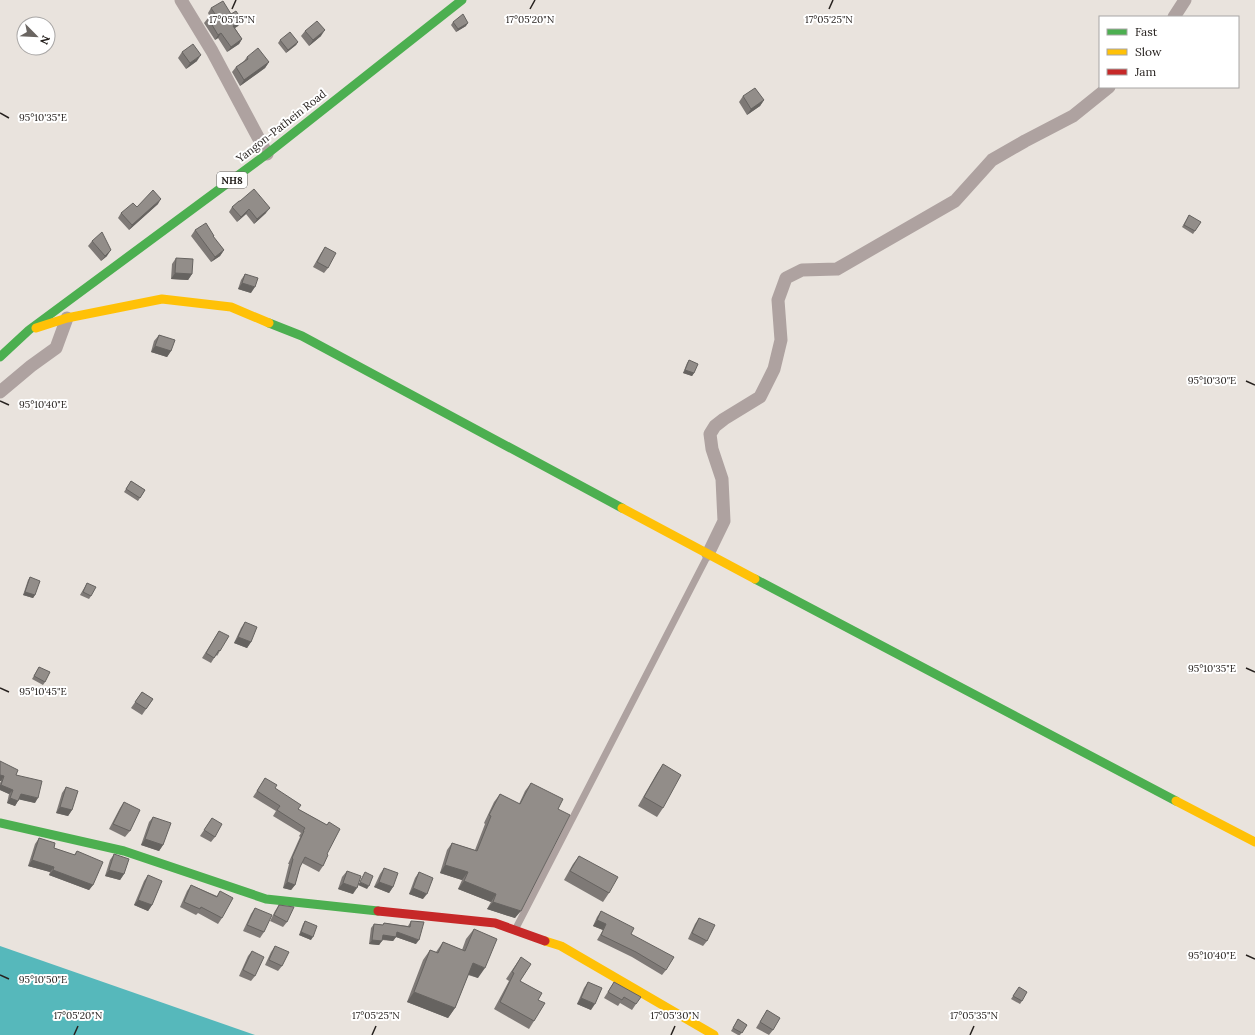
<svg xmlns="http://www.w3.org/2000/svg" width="1255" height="1035" font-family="Lora,serif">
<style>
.water{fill:#56b8bb}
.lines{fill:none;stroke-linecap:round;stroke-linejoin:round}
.lane{stroke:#aea2a0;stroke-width:7}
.street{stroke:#aea2a0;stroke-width:13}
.fast{stroke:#4caf50;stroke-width:9}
.slow{stroke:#ffc107;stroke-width:9}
.jam{stroke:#c62828;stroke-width:9}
.wall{fill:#7e7976}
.shaded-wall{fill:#666360}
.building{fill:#928d89;stroke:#666360}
.ticks{fill:none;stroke:#26211e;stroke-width:1.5}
.labels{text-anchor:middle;stroke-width:4;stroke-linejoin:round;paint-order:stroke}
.shield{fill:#fff;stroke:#676462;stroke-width:1}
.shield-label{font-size:10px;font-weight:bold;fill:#26211e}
.street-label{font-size:11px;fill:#26211e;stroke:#fff}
.ticks-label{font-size:10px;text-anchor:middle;fill:#26211e;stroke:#fff;stroke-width:4;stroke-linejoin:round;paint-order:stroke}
</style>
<rect width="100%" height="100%" fill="#e9e3dd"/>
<path class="water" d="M0 946 255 1035H0Z"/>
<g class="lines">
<path class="lane" d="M515 930 708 555"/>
<path class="street" d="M181 0 212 51 267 154
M1174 17 1185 0
M0 392 31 366 56 348 67 318
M708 554 724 521 722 479 712 449 710 434 715 426 724 419 760 397 774 369 781 340 778 300 786 278 802 270 837 269 955 201 992 160 1025 141 1073 116 1109 87"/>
<path class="fast" d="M269 323 302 336 622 508
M0 357 29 330 267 154 462 0
M755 579 1176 801
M0 823 124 851 266 899 378 911"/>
<path class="slow" d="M36 328 67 318 162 299 231 307 269 323
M622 508 755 579
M1176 801 1255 842
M545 941 561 946 714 1035"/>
<path class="jam" d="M378 911 495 923 545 941"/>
</g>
<path class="wall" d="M211 8 231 14 242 20 238 26 235 28 242 39 239 44 227 52 218 38 215 40 204 23 208 18 210 17 208 13Z
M453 22 466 26 456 32 451 25Z
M305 31 321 36 309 46 301 36Z
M280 40 298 42 296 45 286 53 278 43Z
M182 52 197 61 186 69 178 58Z
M247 57 269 62 265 68 240 86 232 72 236 67 244 61Z
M743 96 764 100 760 106 747 115 739 102Z
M240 201 266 213 254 224 246 214 237 222 229 212 232 207Z
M158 204 129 230 118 218 121 213 137 207Z
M1189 215 1195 231 1193 234 1182 227Z
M195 230 213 237 224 250 220 256 211 262 191 236Z
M92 241 107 256 101 261 88 246Z
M325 247 328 268 324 273 313 267 321 253Z
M176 258 192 274 188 280 171 279 172 264Z
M245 274 251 293 238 289 241 280Z
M159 335 171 351 167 357 151 352 154 341Z
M689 360 694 373 692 376 683 373 687 363Z
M131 481 145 490 138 501 124 492Z
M30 577 35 595 33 598 23 595 28 580Z
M87 583 91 596 89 599 80 595Z
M245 622 251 642 247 648 234 643 241 628Z
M219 631 220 651 217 656 216 655 211 663 202 658Z
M39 667 45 682 43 685 32 679Z
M142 692 153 699 142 715 131 708Z
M0 761 16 775 35 803 19 799 15 806 7 803 9 794 0 790V783L1 781H0Z
M663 764V808L657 817 638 806 657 773Z
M265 778 275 788 298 809 327 825 329 822 327 854 323 866 319 872 302 863 300 867 295 885 291 890 283 888 289 864H288L300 837 299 836 301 833 273 816 276 811 253 797Z
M531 783 558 809 515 918 487 909 491 902 458 889 462 880 440 873 447 850 452 843 475 850 485 824 484 823 494 802 500 794 519 804 525 791Z
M66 787 72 810 68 816 56 813 62 793Z
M124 802 130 831 125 837 109 829 120 808Z
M153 817 163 845 159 851 141 845 149 822Z
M212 818 215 837 211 842 200 836Z
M39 838 54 848 74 855 77 851 93 885 89 890 49 875 50 872 28 866 35 844Z
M114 854 124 874 120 880 105 876 110 860Z
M579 856 609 893 603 902 564 880 573 864Z
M384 868 393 887 389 893 374 887 380 874Z
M347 871 353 894 338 889 342 877Z
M419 872 423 899 409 894 415 878Z
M148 875 152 905 148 911 134 905 144 881Z
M191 885 217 896 220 891 222 918 218 924 198 913 196 915 180 907 187 891Z
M279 905 287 922 283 927 270 921 275 911Z
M255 908 264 932 260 938 243 931 251 914Z
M601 911 631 934 666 970 662 975 632 957 597 940 603 930 593 926 597 917Z
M699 918 707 941 703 946 688 939 695 924Z
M305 921 311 940 299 935 303 924Z
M411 921 416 944 396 937 393 941 382 940 379 945 369 944 371 928 374 924 383 925 384 923 408 926Z
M474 929 478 978 468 975 455 1008 448 1018 407 1002 423 960 430 950 436 952 443 942 462 950 466 939Z
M275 946 282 966 278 971 265 965 271 952Z
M252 951 255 976 251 981 239 976 248 956Z
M521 957 520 981 538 1000 534 1021 529 1029 494 1009 509 981 506 979Z
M588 982 591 1010 577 1004 584 988Z
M614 982 636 1004 632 1010 620 1003 618 1006 604 998Z
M1017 990 1022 1001 1020 1004 1011 999Z
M767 1010 773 1030 769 1035 756 1028Z
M738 1019 747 1025 740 1035H738L731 1031Z"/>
<path class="shaded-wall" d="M242 20 238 26 230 31 233 26Z
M468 23 466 26 456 32 458 29Z
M325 30 321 36 309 46 313 40Z
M221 33 218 38 215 40 218 35Z
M242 39 239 44 227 52 231 47Z
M298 42 296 45 286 53 288 50Z
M201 55 197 61 186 69 190 63Z
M269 62 265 68 240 86 244 80Z
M764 100 760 106 747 115 751 109Z
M161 199 158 204 129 230 132 225Z
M270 208 266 213 254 224 257 219Z
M249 209 246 214 237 222 241 217Z
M111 250 107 256 101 261 105 256Z
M224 250 220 256 211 262 215 257Z
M175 273 192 274 188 280 171 279Z
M242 283 255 287 251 293 238 289Z
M155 346 171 351 167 357 151 352Z
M685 370 694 373 692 376 683 373Z
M25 592 35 595 33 598 23 595Z
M238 637 251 642 247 648 234 643Z
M0 775 4 776 1 781H0Z
M0 785H1L13 790 9 794 0 790Z
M21 794 38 798 35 803 17 799Z
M10 798 18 801 15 806 7 803Z
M60 807 72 810 68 816 56 813Z
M145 839 163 845 159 851 141 845Z
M32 860 54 867 50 872 28 866Z
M445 865 468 872 462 880 440 873Z
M53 870 93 885 89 890 49 875Z
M109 870 124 874 120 880 105 876Z
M464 881 496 894 491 902 458 889Z
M287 882 295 885 291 890 283 888Z
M360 882 369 886 367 889 358 885Z
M379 882 393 887 389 893 374 887Z
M343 883 357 888 353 894 338 889Z
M413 888 427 894 423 899 409 894Z
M138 900 152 905 148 911 134 905Z
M493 902 521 911 515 918 487 909Z
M597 920 606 924 603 930 593 926Z
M301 932 313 937 311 940 299 935Z
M397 932 419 940 416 944 396 937 393 941 380 939 383 935Z
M372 940 382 941 379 945 369 944Z
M473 963 485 968 478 978 465 973Z
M414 992 455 1008 448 1018 407 1002Z
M581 998 595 1004 591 1010 577 1004Z"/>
<path class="building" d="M223 1 231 14 236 11 242 20 233 26 242 39 231 47 221 33 218 35 208 18 215 14 211 8Z
M463 14 468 23 458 29 453 22Z
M317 21 325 30 313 40 305 31Z
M290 32 298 42 288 50 280 40Z
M193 44 201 55 190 63 182 52Z
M258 48 269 62 244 80 236 67 248 59 247 57Z
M755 88 764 100 751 109 743 96Z
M254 189 270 208 257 219 249 209 241 217 232 207 239 201H240Z
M153 190 161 199 132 225 121 213 133 203 137 207Z
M1189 215 1201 222 1195 231 1184 225Z
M206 223 214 236H213L224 250 215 257 195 230Z
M102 232 111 250 105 256 92 241Z
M325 247 336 253 328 268 317 262Z
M176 258 193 259 192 274 175 273Z
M245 274 258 278 255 287 242 283Z
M159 335 175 340 171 351 155 346Z
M689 360 698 364 694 373 685 370Z
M131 481 145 490 140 498 126 489Z
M30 577 40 581 35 595 25 592Z
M87 583 96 587 91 596 83 592Z
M245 622 257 627 251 642 238 637Z
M219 631 229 636 220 651 219 650 214 658 206 653Z
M39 667 50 672 45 682 34 676Z
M142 692 153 699 146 709 135 702Z
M0 761 18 770 16 775 42 781 38 798 21 794 18 801 10 798 13 790 1 785 4 776 0 775Z
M663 764 681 775 663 808 644 797Z
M265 778 277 785 275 788 301 805 298 809 327 825 329 822 340 829 327 854 328 855 323 866 305 857 300 867 295 885 287 882 293 859 292 858 304 831H303L305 828 277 810 280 806 257 791Z
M531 783 563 799 558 809 570 815 521 911 493 902 496 894 464 881 468 872 445 865 452 843 477 851 491 816 489 815 500 794 520 804Z
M66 787 78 791 72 810 60 807Z
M124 802 140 810 130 831 113 824Z
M153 817 171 823 163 845 145 839Z
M212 818 222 824 215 837 204 830Z
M39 838 55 843 54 848 75 855 77 851 103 862 93 885 53 870 54 867 32 860Z
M114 854 129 859 124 874 109 870Z
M579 856 618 877 609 893 570 871Z
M384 868 398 873 393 887 379 882Z
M347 871 361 876 357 888 343 883Z
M365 872 373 876 369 886 360 882Z
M419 872 433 878 427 894 413 888Z
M148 875 162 881 152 905 138 900Z
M191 885 217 897 220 891 233 898 222 918 201 907 200 909 184 902Z
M279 905 294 907 287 922 274 915Z
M255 908 272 915 264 932 247 925Z
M601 911 634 928 631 934 674 957 666 970 636 952 601 935 606 924 597 920Z
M699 918 715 925 707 941 692 933Z
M305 921 317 926 313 937 301 932Z
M411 921 424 922 419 940 397 932 396 937 383 935 382 941 372 940 374 924 383 925 384 923 410 927Z
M474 929 497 939 485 968 473 963 455 1008 414 992 430 950 438 953 443 942 465 951Z
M275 946 289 952 282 966 269 960Z
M252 951 264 957 255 976 243 970Z
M521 957 531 964 520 981 542 993 538 1000 545 1003 534 1021 500 1002 514 973 512 972Z
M588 982 602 988 595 1004 581 998Z
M614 982 641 997 636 1004 624 997 622 1000 608 992Z
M1019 987 1027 992 1022 1001 1013 996Z
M767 1010 780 1018 773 1030 760 1022Z
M738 1019 747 1025 742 1033 733 1028Z"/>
<path class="ticks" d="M232 9 236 0M530 9 535 0M829 9 833 0M0 113 9 118M1246 381 1255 385M0 401 9 405M1246 668 1255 672M0 688 9 692M1246 955 1255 959M0 975 9 979M74 1035 78 1026M372 1035 376 1026M671 1035 675 1026M970 1035 974 1026"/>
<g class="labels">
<rect class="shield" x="217" y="172" width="30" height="16" rx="3"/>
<g class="shield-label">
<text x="232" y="184">NH8</text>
</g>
<g class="street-label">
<text transform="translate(281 126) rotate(-38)" y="4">Yangon-Pathein Road</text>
</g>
</g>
<g class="ticks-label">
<text x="232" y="23">17°05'15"N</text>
<text x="530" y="23">17°05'20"N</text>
<text x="829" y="23">17°05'25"N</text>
<text x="43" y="121">95°10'35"E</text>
<text x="1212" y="384">95°10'30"E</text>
<text x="43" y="408">95°10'40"E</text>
<text x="1212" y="672">95°10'35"E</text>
<text x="43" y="695">95°10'45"E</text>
<text x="1212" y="959">95°10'40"E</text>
<text x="43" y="983">95°10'50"E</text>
<text x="78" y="1019">17°05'20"N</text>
<text x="376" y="1019">17°05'25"N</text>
<text x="675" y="1019">17°05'30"N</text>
<text x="974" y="1019">17°05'35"N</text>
</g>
<rect x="1099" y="16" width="140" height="72" fill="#ffffff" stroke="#a8a6a5"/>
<rect x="1107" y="29" width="20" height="6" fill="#4caf50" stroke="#a8a6a5"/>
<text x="1135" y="36" font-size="12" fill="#26211e">Fast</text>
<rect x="1107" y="49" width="20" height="6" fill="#ffc107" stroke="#a8a6a5"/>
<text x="1135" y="56" font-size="12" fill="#26211e">Slow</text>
<rect x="1107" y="69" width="20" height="6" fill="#c62828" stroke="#a8a6a5"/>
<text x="1135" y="76" font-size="12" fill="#26211e">Jam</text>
<g transform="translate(36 36) rotate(114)"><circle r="19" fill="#ffffff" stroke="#a8a6a5"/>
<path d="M0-3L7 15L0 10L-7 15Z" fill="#6a6561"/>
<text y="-6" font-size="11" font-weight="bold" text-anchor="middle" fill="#26211e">N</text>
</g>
</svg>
